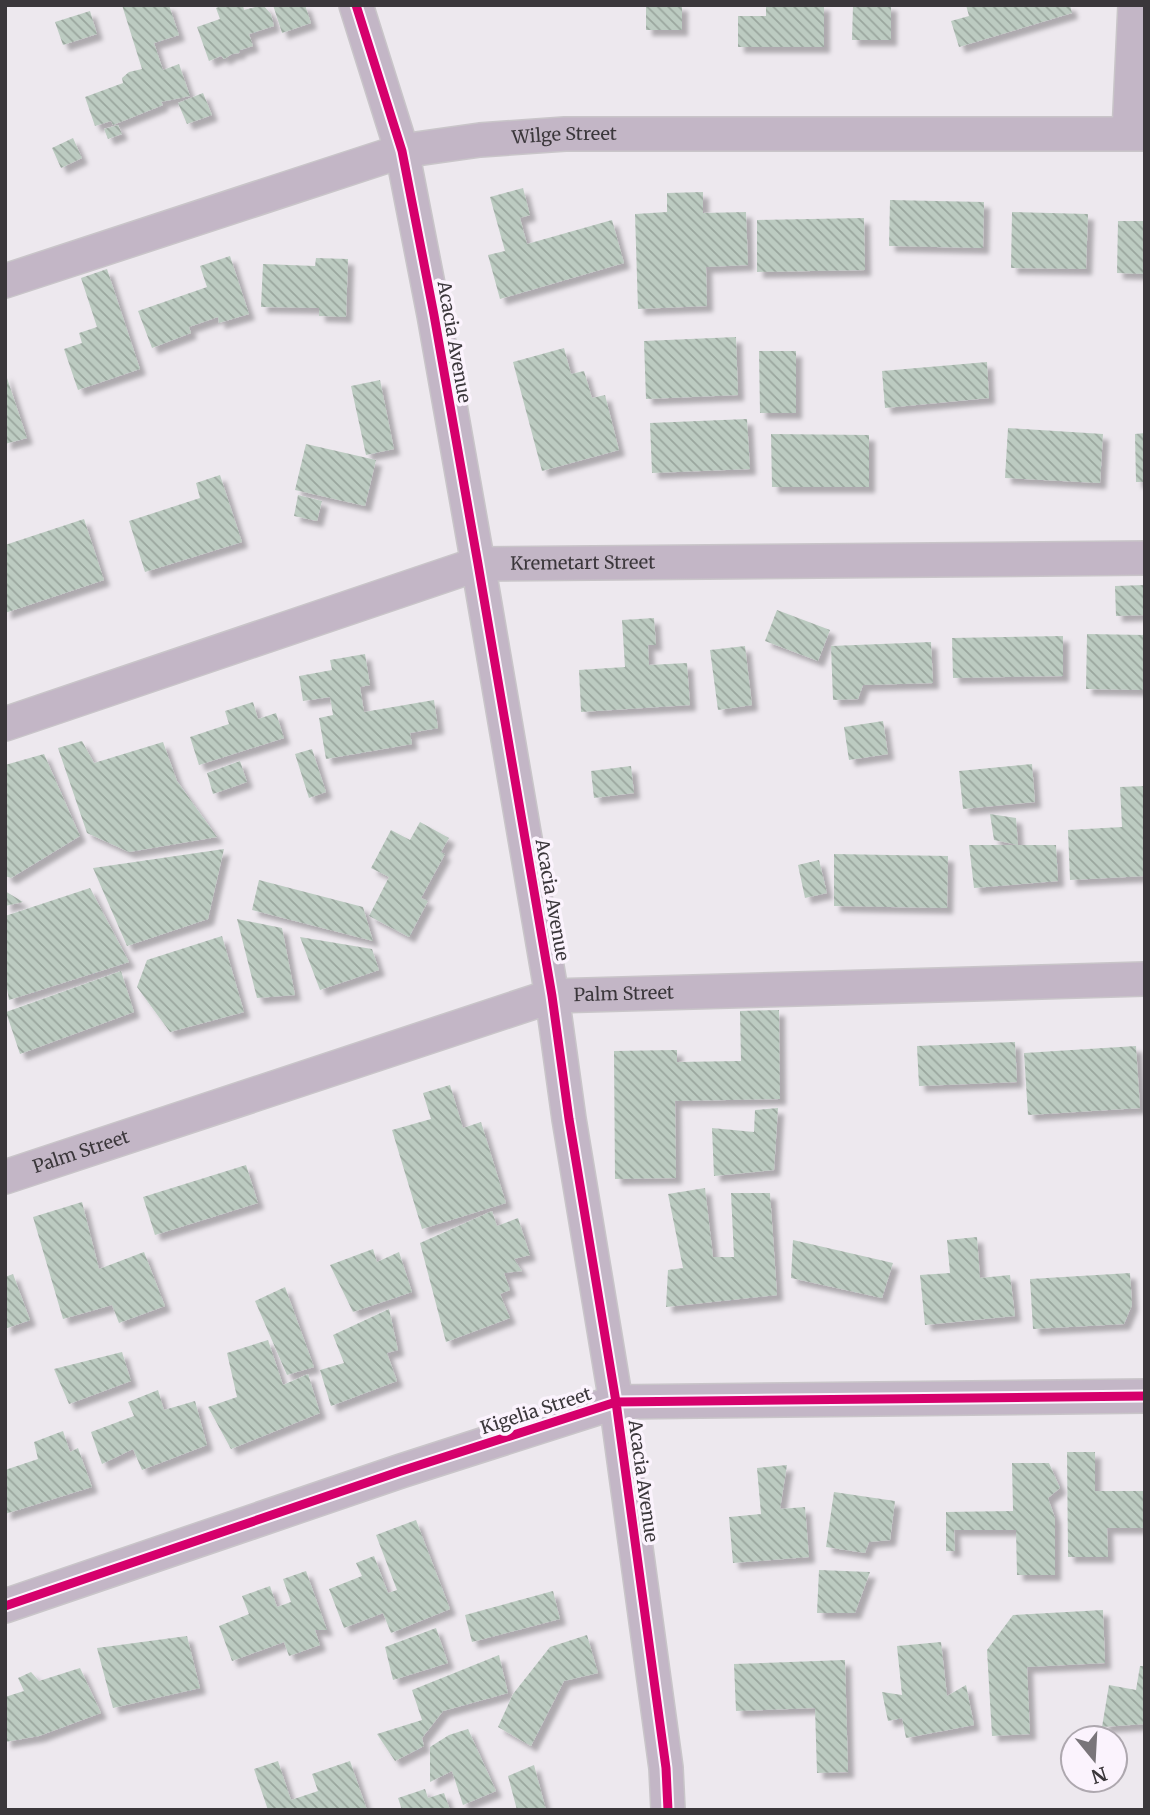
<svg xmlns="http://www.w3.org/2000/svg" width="1150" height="1815" font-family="Merriweather,serif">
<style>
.building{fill:url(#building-back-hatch);filter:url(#shadow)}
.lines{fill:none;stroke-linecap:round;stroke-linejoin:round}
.minor-casing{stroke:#c9c5c9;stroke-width:36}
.minor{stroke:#c3b6c6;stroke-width:33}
.cycleway-casing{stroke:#fbf3fd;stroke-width:13}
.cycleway{stroke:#d6006c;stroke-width:9}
.labels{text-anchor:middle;stroke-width:7;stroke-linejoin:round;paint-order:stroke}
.street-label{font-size:18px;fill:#3b373b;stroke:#fbf3fd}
</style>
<defs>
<pattern id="building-back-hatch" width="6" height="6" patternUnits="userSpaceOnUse" patternTransform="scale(1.75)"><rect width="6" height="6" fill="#bccbc1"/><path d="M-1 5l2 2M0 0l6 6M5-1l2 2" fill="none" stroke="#9aa69e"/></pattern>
<filter id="shadow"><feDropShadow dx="6" dy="6" stdDeviation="2" flood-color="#0004"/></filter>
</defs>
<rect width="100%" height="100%" fill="#ede8ee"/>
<path class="building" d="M122 5H169L179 35 154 43 163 70 179 64 190 96 161 102 163 105 113 125 111 121 95 126 85 97 123 83 122 78 129 72 142 69Z
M224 5H243L244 10 263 5 271 14 274 26 249 34 253 46 240 50 239 53 232 54 224 59 221 56 209 61 197 27 220 19 216 8Z
M273 5H305L311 23 282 33Z
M646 5H682V30H646Z
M766 5H824V47H738V16H766Z
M853 5H891V40H852Z
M966 5H1070L1072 13 959 47 951 21 969 16Z
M90 11 97 34 63 45 55 22Z
M203 93 212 115 187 124 178 103Z
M118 125 122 134 108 139 104 129Z
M73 138 82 158 61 168 52 148Z
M523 188 530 215 520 218 527 244 612 220 624 263 500 299 488 255 505 251 490 197Z
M703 192V213L746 212 748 265 706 267 707 306 638 309 635 214 667 212V193Z
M890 200 984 202 983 248 889 246Z
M1012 212 1088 214 1086 269 1011 268Z
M864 218 865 270 757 272V220Z
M1118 221H1145V274L1117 273Z
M230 256 249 314 219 323 218 317 189 327 191 333 152 348 138 311 207 287 200 266Z
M316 258 348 259 346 317 319 316V308L261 307 263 264 315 266Z
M107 269 140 369 78 390 64 349 82 343 79 333 97 327 81 278Z
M736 337 738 395 646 399 644 341Z
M564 348 571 374 584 371 592 398 605 395 619 450 542 471 513 362Z
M759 351H796V413H760Z
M987 362 989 398 885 408 882 371Z
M5 372 27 438 5 444Z
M380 380 394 449 366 455 351 386Z
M747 419 750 469 652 473 650 423Z
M1008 428 1103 434 1100 483 1005 478Z
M1145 433V482H1136L1135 434Z
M771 434 869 435V487H772Z
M306 444 376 460 365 506 295 490Z
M220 475 242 542 145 572 129 521 200 498 196 483Z
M298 495 322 501 317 521 294 516Z
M84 519 104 580 5 613V545Z
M1145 585V615L1116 616 1115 586Z
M777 610 830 630 818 661 765 641Z
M654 618 656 645H648L649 665 687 663 690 705 581 712 579 670 625 667 622 620Z
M1087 634 1145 635V690L1086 689Z
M1063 636V676L953 678 952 638Z
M931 642 933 683 863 685 858 699 833 700 831 646Z
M745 646 752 705 718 710 710 650Z
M365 654 370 685 360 687 364 712 434 700 438 728 410 733 412 744 326 759 319 718 333 715 330 697 303 701 299 676 332 670 330 660Z
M253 702 258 719 276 713 284 738 199 765 190 737 229 724 225 711Z
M883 721 888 754 849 760 844 727Z
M82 741 94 763 163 742 177 781 217 837 129 852 87 833 58 748Z
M312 749 326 792 309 798 295 754Z
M44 754 80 836 11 878 5 876V765Z
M240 761 247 782 213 794 207 773Z
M1032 764 1035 802 963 809 959 771Z
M631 766 634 793 594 798 591 771Z
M1145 786V876L1070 880 1068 830 1122 827 1120 787Z
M990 814 1016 818 1018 845H1056L1058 881 974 888 969 845H1018L994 840Z
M420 822 449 838 441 852 445 854 421 898 428 901 409 937 369 916 389 877 371 868 391 830 410 840Z
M224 849 208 919 127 946 93 868Z
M834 854 948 856 947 908 834 906Z
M819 860 827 893 805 898 798 865Z
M259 880 363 907 373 941 252 910Z
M90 888 129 962 9 1000 5 977V916Z
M5 891 23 902 5 906Z
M237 919 282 928 295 995 257 998Z
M222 936 244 1012 170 1032 137 987 147 960Z
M300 937 372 949 379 970 320 990Z
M121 971 134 1012 20 1054 6 1012Z
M779 1010 780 1099 675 1101 676 1178 615 1179 614 1051 677 1050V1062L741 1061 740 1011Z
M1015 1042 1017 1082 919 1086 917 1046Z
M1136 1046 1140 1108 1028 1115 1024 1053Z
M450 1085 463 1128 481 1122 506 1203 422 1229 392 1130 431 1119 423 1093Z
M778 1108 774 1170 714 1176 712 1128 754 1132 755 1110Z
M246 1165 258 1203 155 1235 143 1197Z
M705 1188 713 1257H734L731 1193H770L777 1295 666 1307 668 1270 683 1268 668 1194Z
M82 1202 99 1269 144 1252 165 1306 119 1323 112 1305 63 1319 33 1217Z
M492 1211 497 1226 518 1218 530 1255 514 1259 522 1271 504 1273 510 1290 500 1294 510 1318 446 1342 420 1243Z
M977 1237 980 1278 1010 1275 1015 1316 925 1325 920 1275 950 1273 947 1240Z
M793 1240 893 1263 882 1298 791 1278Z
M373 1249 377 1262 399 1252 412 1292 353 1312 330 1265Z
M1130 1273 1132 1305 1124 1324 1033 1329 1030 1279Z
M13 1274 30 1320 5 1329V1277Z
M285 1287 314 1367 287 1375 255 1301Z
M389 1309 398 1350 387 1353 397 1381 331 1406 320 1370 344 1363 333 1335Z
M268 1340 283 1385 308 1374 320 1413 231 1449 208 1407 237 1397 227 1353Z
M122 1352 131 1381 69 1404 54 1369Z
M158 1390 164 1410 195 1401 207 1445 142 1470 133 1449 102 1464 91 1432 134 1416 128 1402Z
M63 1431 70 1452 78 1448 92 1487 5 1514V1470L38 1459 34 1442Z
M1067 1452H1095V1491H1145V1528H1107L1108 1557H1068Z
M1012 1463H1049L1060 1488 1048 1498 1055 1518V1575H1017L1016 1530H954L955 1551H946V1512L1013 1511Z
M787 1465 780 1509 805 1507 809 1557 733 1563 729 1517 761 1514 757 1468Z
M834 1492 895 1501 890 1540 869 1542 865 1553 826 1547Z
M416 1520 450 1609 391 1633 383 1613 344 1628 329 1589 362 1576 356 1563 374 1556 388 1593 397 1590 376 1535Z
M819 1570 870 1572 855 1613H817Z
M306 1571 327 1630H315L320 1645 289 1656 284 1642 232 1661 219 1626 249 1614 242 1596 270 1586 277 1607 291 1602 283 1579Z
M553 1591 560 1619 472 1642 465 1615Z
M1103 1610 1105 1663 1027 1667 1030 1734 992 1736 987 1650 1013 1615Z
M436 1628 448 1663 393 1680 385 1647Z
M587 1635 598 1673 564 1681 531 1746 498 1727 513 1694 550 1647Z
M187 1636 200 1688 113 1708 97 1648Z
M941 1642 947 1696 966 1685 974 1725 906 1738 902 1718 888 1721 882 1692 902 1695 897 1646Z
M499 1655 508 1693 443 1711 422 1738 424 1746 395 1761 377 1734 422 1720 412 1690Z
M845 1660 848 1772 817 1773 815 1708 736 1711 734 1664Z
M1140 1666H1145V1724L1102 1727 1109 1685 1136 1690Z
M80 1668 101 1713 39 1736 5 1742V1697L24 1691 18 1678 31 1672 39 1681Z
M468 1729 496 1791 463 1805 452 1771 430 1782V1747L449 1735Z
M278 1761 291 1800 318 1791 312 1774 350 1761 367 1810H268L254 1769Z
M534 1765 546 1810H517L508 1776Z
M425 1789 428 1798 444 1793 450 1810H402L398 1798Z"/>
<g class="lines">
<g class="minor-casing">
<g id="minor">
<path d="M356 5 402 151 434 315 478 564 552 996 569 1119 616 1402 666 1768 668 1810"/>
<path d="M1129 133 1135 5"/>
<path id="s1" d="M5 281 402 151 480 140 565 134H1145"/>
<path id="s2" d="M5 724 478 564 1145 558"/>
<path id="s3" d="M5 1177 552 996 1145 979"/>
<path d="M5 1606 401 1471 616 1402 1145 1396"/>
</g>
</g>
<use href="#minor" class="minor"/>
<g class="cycleway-casing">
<path id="cycleway" d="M356 5 402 151 434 315 478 564 552 996 569 1119 616 1402 666 1768 668 1810
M5 1606 401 1471 616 1402 1145 1396"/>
</g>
<use href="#cycleway" class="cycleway"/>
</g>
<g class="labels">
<g class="street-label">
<text dy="6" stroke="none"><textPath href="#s1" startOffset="581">Wilge Street</textPath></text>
<text transform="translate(454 342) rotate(80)" y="6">Acacia Avenue</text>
<text dy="6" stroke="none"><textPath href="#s2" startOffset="604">Kremetart Street</textPath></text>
<text transform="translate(552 900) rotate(80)" y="6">Acacia Avenue</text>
<text dy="6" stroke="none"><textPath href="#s3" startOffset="648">Palm Street</textPath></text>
<text dy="6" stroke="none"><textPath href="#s3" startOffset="80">Palm Street</textPath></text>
<text transform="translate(536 1411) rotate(-18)" y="6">Kigelia Street</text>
<text transform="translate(643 1481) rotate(82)" y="6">Acacia Avenue</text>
</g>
</g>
<rect width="1150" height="1815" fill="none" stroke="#3b373b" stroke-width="14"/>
<g transform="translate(1094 1759) rotate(162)"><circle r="33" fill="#fbf3fd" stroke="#aea8af" stroke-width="2"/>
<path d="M0-5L12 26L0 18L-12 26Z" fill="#79757a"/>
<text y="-10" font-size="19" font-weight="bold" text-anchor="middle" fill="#3b373b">N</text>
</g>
</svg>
